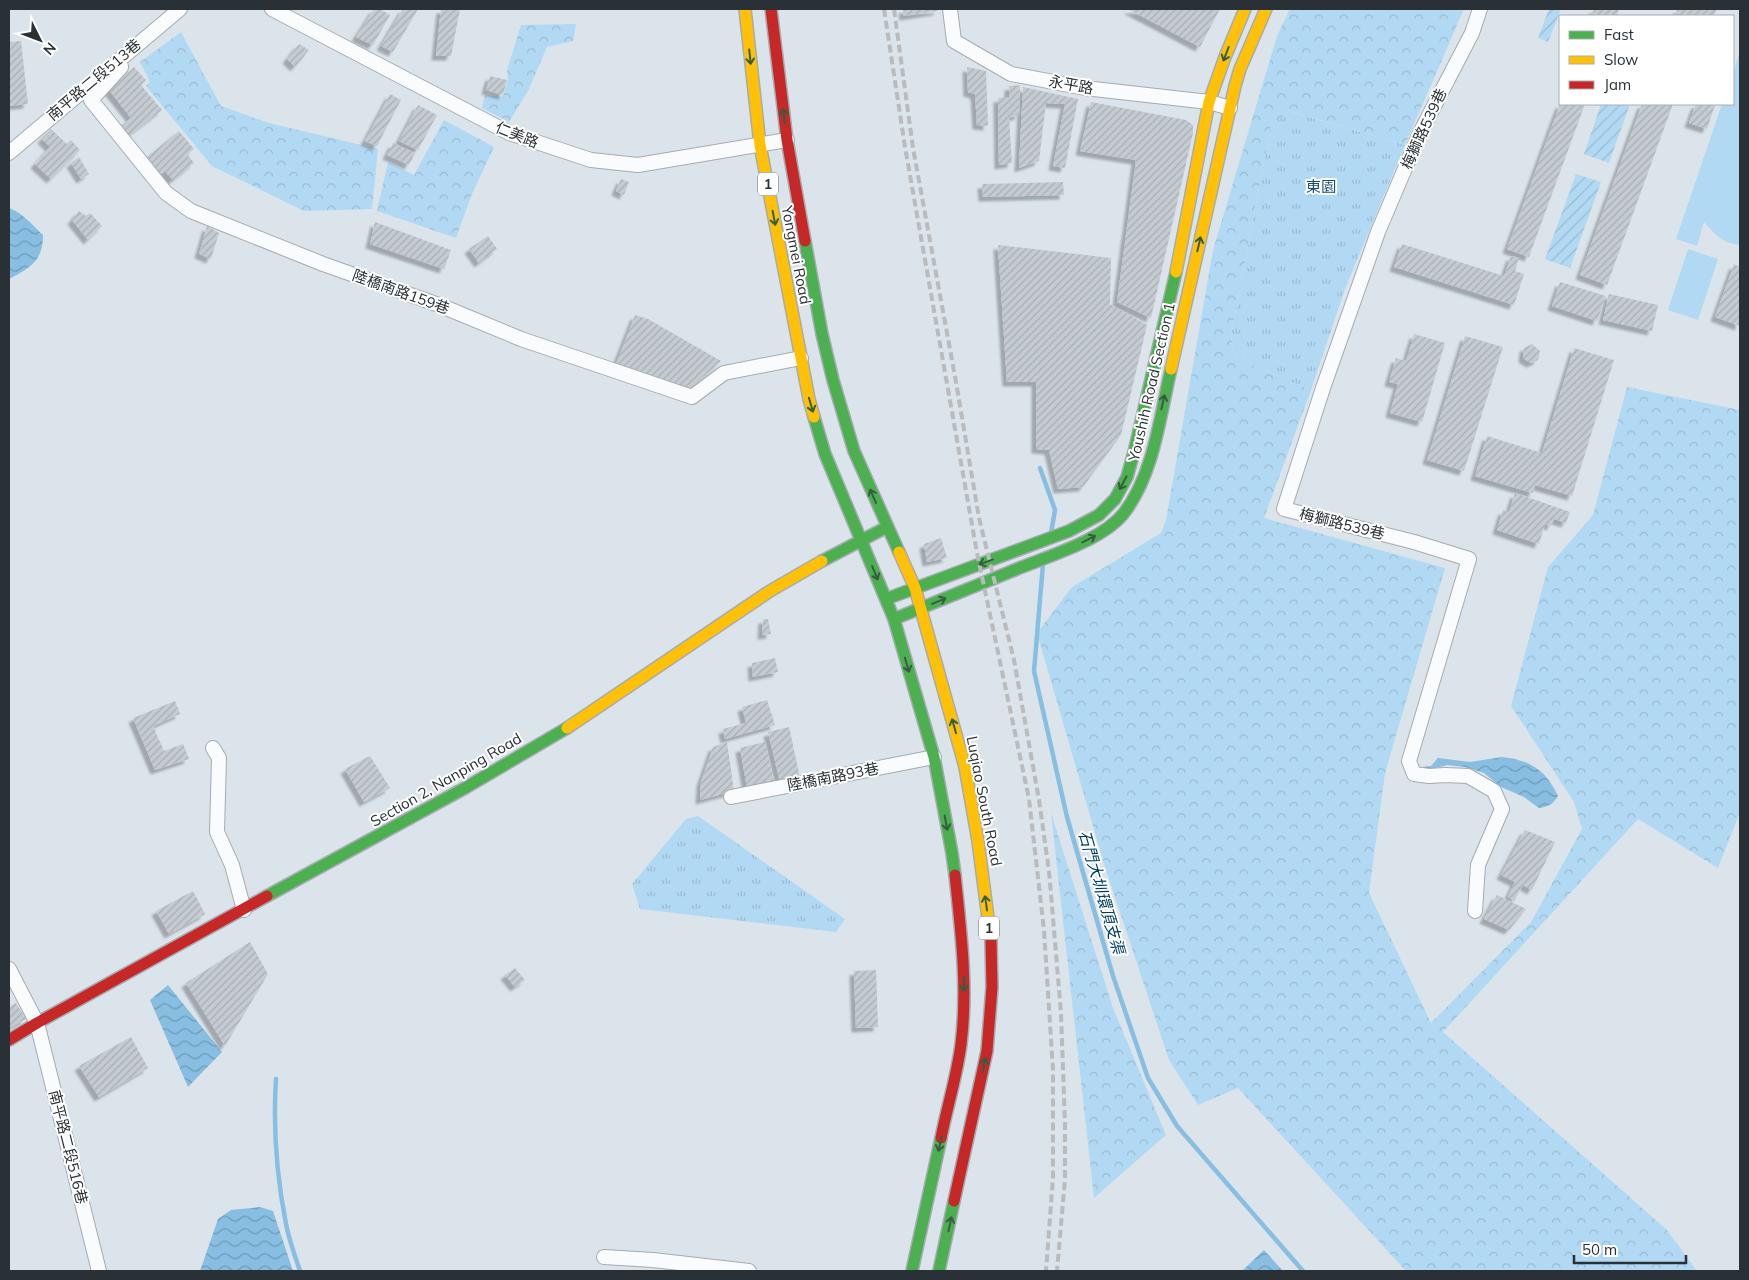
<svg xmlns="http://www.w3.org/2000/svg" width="1749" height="1280" font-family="Mulish,'Noto Sans TC',sans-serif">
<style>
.grass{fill:url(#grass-tufts)}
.forest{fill:url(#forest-crowns)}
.garden{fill:url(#garden-furrows)}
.pitch{fill:#b2d9f3}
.water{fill:url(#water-waves)}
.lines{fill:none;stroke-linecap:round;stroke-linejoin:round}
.stream{stroke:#87bee1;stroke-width:4.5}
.building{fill:url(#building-hatch);filter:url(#shadow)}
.street-casing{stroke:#a5abb1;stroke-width:16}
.fast-casing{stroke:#a5abb1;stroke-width:14}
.slow-casing{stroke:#a5abb1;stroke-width:14}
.jam-casing{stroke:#a5abb1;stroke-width:14}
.street{stroke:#fafbfc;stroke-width:14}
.fast{stroke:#4caf50;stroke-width:11}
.slow{stroke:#ffc107;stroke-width:11}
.jam{stroke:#c62828;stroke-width:11}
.rail{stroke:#b9bbbc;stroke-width:4;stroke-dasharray:8 4;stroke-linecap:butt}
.oneway{stroke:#365d3f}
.labels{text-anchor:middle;stroke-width:4;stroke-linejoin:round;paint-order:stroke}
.shield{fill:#fff;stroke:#6a6f72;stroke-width:1}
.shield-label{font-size:14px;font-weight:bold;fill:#2a3136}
.street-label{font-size:15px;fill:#2a3136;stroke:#fff}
.park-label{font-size:15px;fill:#144d6e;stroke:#fff}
.water-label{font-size:16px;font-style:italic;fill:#014060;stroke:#fff}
</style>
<defs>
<pattern id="grass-tufts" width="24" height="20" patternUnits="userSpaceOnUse" patternTransform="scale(1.25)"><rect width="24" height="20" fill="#b2d9f3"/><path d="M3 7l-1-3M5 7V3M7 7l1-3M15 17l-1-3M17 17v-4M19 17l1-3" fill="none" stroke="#99bbd1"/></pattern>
<pattern id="forest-crowns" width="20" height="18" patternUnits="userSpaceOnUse" patternTransform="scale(1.25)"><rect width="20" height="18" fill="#b2d9f3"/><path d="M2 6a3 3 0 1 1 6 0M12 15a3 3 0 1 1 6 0" fill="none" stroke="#99bbd1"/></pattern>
<pattern id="garden-furrows" width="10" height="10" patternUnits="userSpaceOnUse" patternTransform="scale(1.25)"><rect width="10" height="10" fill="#b2d9f3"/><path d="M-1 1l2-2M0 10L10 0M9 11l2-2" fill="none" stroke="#99bbd1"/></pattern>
<pattern id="water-waves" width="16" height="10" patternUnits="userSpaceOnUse" patternTransform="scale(1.25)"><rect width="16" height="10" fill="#87bee1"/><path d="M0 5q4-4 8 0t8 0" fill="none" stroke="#6f9bb7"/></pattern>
<pattern id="building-hatch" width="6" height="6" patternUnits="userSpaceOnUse" patternTransform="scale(1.25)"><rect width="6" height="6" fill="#c4cbd1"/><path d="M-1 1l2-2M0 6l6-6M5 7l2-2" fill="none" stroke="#a9afb4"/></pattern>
<filter id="shadow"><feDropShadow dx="-4.5" dy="4.5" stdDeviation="1" flood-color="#0004"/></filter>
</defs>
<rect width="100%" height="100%" fill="#dbe4eb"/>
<path class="grass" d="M1292 112 1405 145 1345 289 1311 390 1254 366 1233 351 1231 335 1271 125 1280 118Z
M698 816 845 919 836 932 640 909 632 884 686 819Z"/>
<path class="forest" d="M1290 9H1464L1405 145 1293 112 1280 118 1271 125 1231 335 1233 351 1254 366 1311 390 1264 518 1445 568 1385 773 1369 893 1431 1023 1531 922 1582 829 1574 802 1511 706 1548 567 1593 515 1627 387 1740 410V812L1718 868 1638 819 1443 1032 1667 1230 1697 1271H1406L1238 1088 1198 1105 1169 1060 1105 867 1037 633 1072 587 1161 533 1166 520 1213 250 1277 36Z
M576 24 573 41 547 47 529 89 509 122 482 108 485 95 503 97 508 79 507 70 521 25Z
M181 32 221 106 269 123 378 149 372 209 304 211 212 166 146 86 150 82 140 62Z
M444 120 494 147 472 194 456 238 377 211 388 162 414 175Z
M1051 813 1113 1008 1166 1135 1094 1198Z"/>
<path class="garden" d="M1549 9H1561L1548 42 1538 38Z
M1601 104H1630L1609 163 1584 154Z
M1576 174 1601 182 1570 268 1545 259Z"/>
<path class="pitch" d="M1740 51V245C1722 243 1716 235 1704 222L1697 246 1676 239 1722 104H1733V73Z
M1688 249 1718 259 1698 320 1668 310Z"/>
<path class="water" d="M9 208C22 212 33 226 43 235 43 261 30 268 9 279Z
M1502 757C1530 760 1546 770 1558 796 1553 804 1549 807 1539 808L1524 797 1501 787 1484 773 1465 767 1447 765 1424 771 1423 767 1431 766 1438 758 1470 762Z
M168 985 222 1052 188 1087 150 1000Z
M260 1207 273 1211 293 1271H200L218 1219 231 1210Z
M1264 1250 1283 1271H1242Z"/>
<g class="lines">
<path class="stream" d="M1040 468 1055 510 1051 533
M1043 564 1034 671 1067 817 1113 976 1148 1078 1177 1126 1303 1271
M276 1079C273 1125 277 1178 286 1224 289 1240 295 1256 300 1271"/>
</g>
<path class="building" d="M374 9H380L390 15 373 45 356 37Z
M403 9H418L393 52 381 46Z
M441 9H460L451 56H436Z
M903 9H939L937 11 904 16Z
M1128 9H1220L1200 47Z
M1594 9H1619L1617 16H1591Z
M1678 9H1717L1714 16H1688L1676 12Z
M21 41 28 104 9 106V42Z
M299 44 309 50 295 67 287 59Z
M134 67 146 80 141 85 162 110 128 136 120 127 131 118 109 90Z
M967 67 986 71 988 126 977 125 975 94 968 92Z
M490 76 507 80 503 95 486 90Z
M1020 85 1019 115 1009 118 1012 163 999 165 998 98 1009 97V86Z
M1023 87 1078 99 1065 168 1053 166 1065 104 1046 103 1039 161 1019 168Z
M390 94 401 100 377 146 365 141Z
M1091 102 1186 120 1193 125V133L1151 318 1117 302 1136 160 1080 151Z
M1560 104H1585L1529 257 1507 249Z
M1642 104H1673L1607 285 1580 275Z
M1696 104 1715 105 1707 129 1689 123Z
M418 105 437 115 418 150 399 141Z
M51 129 67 144 71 140 80 150 51 179 35 164 50 147 42 139Z
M179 131 194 149 187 154 194 163 173 180 165 171 159 176 146 158Z
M393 143 415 153 409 165 387 155Z
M79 157 89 174 81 179 71 163Z
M621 179 629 182 624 195 616 191Z
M1063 182 1064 195 983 197 982 184Z
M79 211 86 216 90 213 102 226 88 240 72 220Z
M375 222 451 250 444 269 370 244Z
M207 226 219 233 211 259 199 254Z
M488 236 497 249 479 263 469 249Z
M1402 244 1504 276 1511 256 1519 258 1515 271 1524 274 1514 305 1394 267Z
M998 245 1111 258 1110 304 1147 325 1121 435 1083 487 1058 489 1049 450 1036 449V382H1007Z
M1734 264 1740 267V326L1715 317Z
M1560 282 1606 296 1597 321 1552 306Z
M1609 294 1658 305 1652 331 1603 320Z
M635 315 648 319 721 361 688 390 616 364Z
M1414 334 1445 343 1422 422 1390 413 1398 384 1389 382 1396 358 1406 361Z
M1465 336 1503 347 1464 471 1427 460Z
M1532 344 1540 351 1538 360 1531 363 1523 358 1524 348Z
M1574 348 1614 360 1572 496 1535 485 1533 493 1475 476 1487 436 1542 453Z
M1515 493 1570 512 1566 523 1554 519 1551 526 1545 524 1539 544 1497 530 1503 510 1509 512Z
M941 538 947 558 927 562 924 544Z
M763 619H768L771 634 762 635Z
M775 658 778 672 753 677 752 663Z
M767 700 775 725 725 739 723 729 746 723 742 707Z
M175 701 180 714 153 726 164 751 183 744 189 759 155 770 133 718Z
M789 727 800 778 780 782 768 732Z
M727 742 734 791 700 800 701 782 713 747Z
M765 742 774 781 747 788 740 748Z
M370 756 390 788 364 802 345 769Z
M1525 830 1555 842 1532 890 1523 885 1514 901 1508 897 1515 882 1501 875Z
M193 891 205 914 169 934 156 911Z
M1497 895 1526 909 1509 930 1484 919Z
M250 942 268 974 225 1046 186 983Z
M515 968 525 980 515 987 505 975Z
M876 970 878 1027 856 1028 854 971Z
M16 1003 26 1019 9 1028V1007Z
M131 1037 148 1068 99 1097 79 1066Z"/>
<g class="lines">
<g class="street-casing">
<path id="street" d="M272 9 509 133 591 160 638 165 787 140
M950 9 954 41 1011 74 1085 88 1209 102 1230 108
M119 60 121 67 91 100 166 193 191 211 323 264 439 305 521 339 692 397 724 373 801 358
M9 153 180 9
M213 748 219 758 217 832 232 865 244 910
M731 797 934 757
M1475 911 1478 865 1502 809 1494 791 1468 776 1445 775 1429 776 1414 774 1409 761 1469 559 1414 542 1284 509 1323 388 1378 232 1420 133 1472 33 1480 9
M9 969 37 1023 99 1271
M604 1257 653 1260 749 1271"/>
</g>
<g class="fast-casing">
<path id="fast" d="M805 241 822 334 833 380 854 451 899 552
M814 417 825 454 894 619 934 757 952 853 955 875
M822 561 887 527
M886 599 1069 531 1099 515 1115 499 1127 477 1134 452 1176 272
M894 619C935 602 976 586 1017 569 1049 556 1103 540 1124 513 1154 474 1160 416 1171 369
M267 896 465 788 567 728
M912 1271 941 1138
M939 1271 954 1201"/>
</g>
<g class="slow-casing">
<path id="slow" d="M745 9 760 145 809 399 814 417
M1176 272 1209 102 1225 57 1245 9
M1171 369 1235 86 1240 69 1266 9
M899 552 915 588 965 767 978 841 991 941
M567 728 770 591 822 561"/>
</g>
<g class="jam-casing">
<path id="jam" d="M771 9 787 140 805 241
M9 1040 37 1023 267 896
M941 1138C947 1107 957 1076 961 1044 968 988 961 931 955 875
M954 1201 987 1051 992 987 991 941"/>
</g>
<use href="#street" class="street"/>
<use href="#fast" class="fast"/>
<use href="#slow" class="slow"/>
<use href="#jam" class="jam"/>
<path class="rail" d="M884 9 905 147 977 553 1029 799 1044 930 1053 1070V1177L1046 1271
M894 9 913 148 956 382 979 518 1014 660 1039 800 1049 871 1061 1013 1065 1124V1179L1057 1271"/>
</g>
<defs><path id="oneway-shaft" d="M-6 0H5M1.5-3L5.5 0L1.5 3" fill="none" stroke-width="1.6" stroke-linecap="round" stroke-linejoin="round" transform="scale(1.25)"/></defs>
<g class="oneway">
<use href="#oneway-shaft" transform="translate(1226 54) rotate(111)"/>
<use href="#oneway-shaft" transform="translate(750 57) rotate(84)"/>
<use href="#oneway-shaft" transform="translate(784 116) rotate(-97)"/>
<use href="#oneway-shaft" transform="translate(774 218) rotate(79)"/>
<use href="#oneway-shaft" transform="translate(1199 244) rotate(-77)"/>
<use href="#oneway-shaft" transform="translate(1163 402) rotate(-77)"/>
<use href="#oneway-shaft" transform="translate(811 405) rotate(74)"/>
<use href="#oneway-shaft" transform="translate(1123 483) rotate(118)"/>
<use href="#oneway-shaft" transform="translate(873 496) rotate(-114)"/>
<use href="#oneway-shaft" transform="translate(1089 539) rotate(-27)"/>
<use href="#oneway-shaft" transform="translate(986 562) rotate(160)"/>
<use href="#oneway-shaft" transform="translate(875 573) rotate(67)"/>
<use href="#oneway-shaft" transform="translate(939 601) rotate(-23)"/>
<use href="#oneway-shaft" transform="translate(907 665) rotate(74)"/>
<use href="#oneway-shaft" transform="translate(954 726) rotate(-106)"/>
<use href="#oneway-shaft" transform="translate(946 823) rotate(80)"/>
<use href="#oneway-shaft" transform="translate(986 903) rotate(-98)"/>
<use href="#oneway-shaft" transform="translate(964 984) rotate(91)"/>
<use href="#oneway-shaft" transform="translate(984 1065) rotate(-78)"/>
<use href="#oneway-shaft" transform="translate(940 1144) rotate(102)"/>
<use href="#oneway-shaft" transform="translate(950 1224) rotate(-78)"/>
</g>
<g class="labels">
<g class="shield">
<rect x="758" y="172.5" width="20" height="23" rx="4"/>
<rect x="979" y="916.5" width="20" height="23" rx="4"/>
</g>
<g class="shield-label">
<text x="768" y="189">1</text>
<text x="989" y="933">1</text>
</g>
<g class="street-label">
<text transform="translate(94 80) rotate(-40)" y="5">南平路二段513巷</text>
<text transform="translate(1071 85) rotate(10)" y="5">永平路</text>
<text transform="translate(1424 129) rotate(-65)" y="5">梅獅路539巷</text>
<text transform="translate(517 135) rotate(22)" y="5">仁美路</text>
<text transform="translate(796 255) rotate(79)" y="5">Yongmei Road</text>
<text transform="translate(401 292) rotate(20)" y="5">陸橋南路159巷</text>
<text transform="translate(1152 382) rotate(-77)" y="5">Youshih Road Section 1</text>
<text transform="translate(1342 524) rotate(14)" y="5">梅獅路539巷</text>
<text transform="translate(833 777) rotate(-11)" y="5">陸橋南路93巷</text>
<text transform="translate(446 780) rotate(-30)" y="5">Section 2, Nanping Road</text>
<text transform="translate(984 801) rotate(79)" y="5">Luqiao South Road</text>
<text transform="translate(68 1147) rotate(76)" y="5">南平路二段516巷</text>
</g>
<g class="park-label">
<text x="1321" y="192">東園</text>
</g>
<g class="water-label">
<text transform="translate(1102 892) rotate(74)" y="6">石門大圳環頂支渠</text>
</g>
</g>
<rect width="1749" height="1280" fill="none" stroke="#2a3136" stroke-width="20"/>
<rect x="1559" y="15" width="175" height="90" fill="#ffffff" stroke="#aaadaf"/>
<rect x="1569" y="31" width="25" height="8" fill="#4caf50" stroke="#aaadaf"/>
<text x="1604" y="40" font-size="15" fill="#2a3136">Fast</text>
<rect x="1569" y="56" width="25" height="8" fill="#ffc107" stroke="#aaadaf"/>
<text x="1604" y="65" font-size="15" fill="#2a3136">Slow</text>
<rect x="1569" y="81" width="25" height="8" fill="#c62828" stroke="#aaadaf"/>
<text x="1604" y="90" font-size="15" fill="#2a3136">Jam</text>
<g transform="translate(40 40) rotate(132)" stroke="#ffffff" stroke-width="4" paint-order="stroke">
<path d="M0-4L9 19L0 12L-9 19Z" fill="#2a3136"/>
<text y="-8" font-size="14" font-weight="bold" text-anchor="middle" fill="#2a3136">N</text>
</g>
<path d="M1574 1255v8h112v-8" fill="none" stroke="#2a3136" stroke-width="2.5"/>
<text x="1582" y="1255" font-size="15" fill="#2a3136" stroke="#ffffff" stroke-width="4" paint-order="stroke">50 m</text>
</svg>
